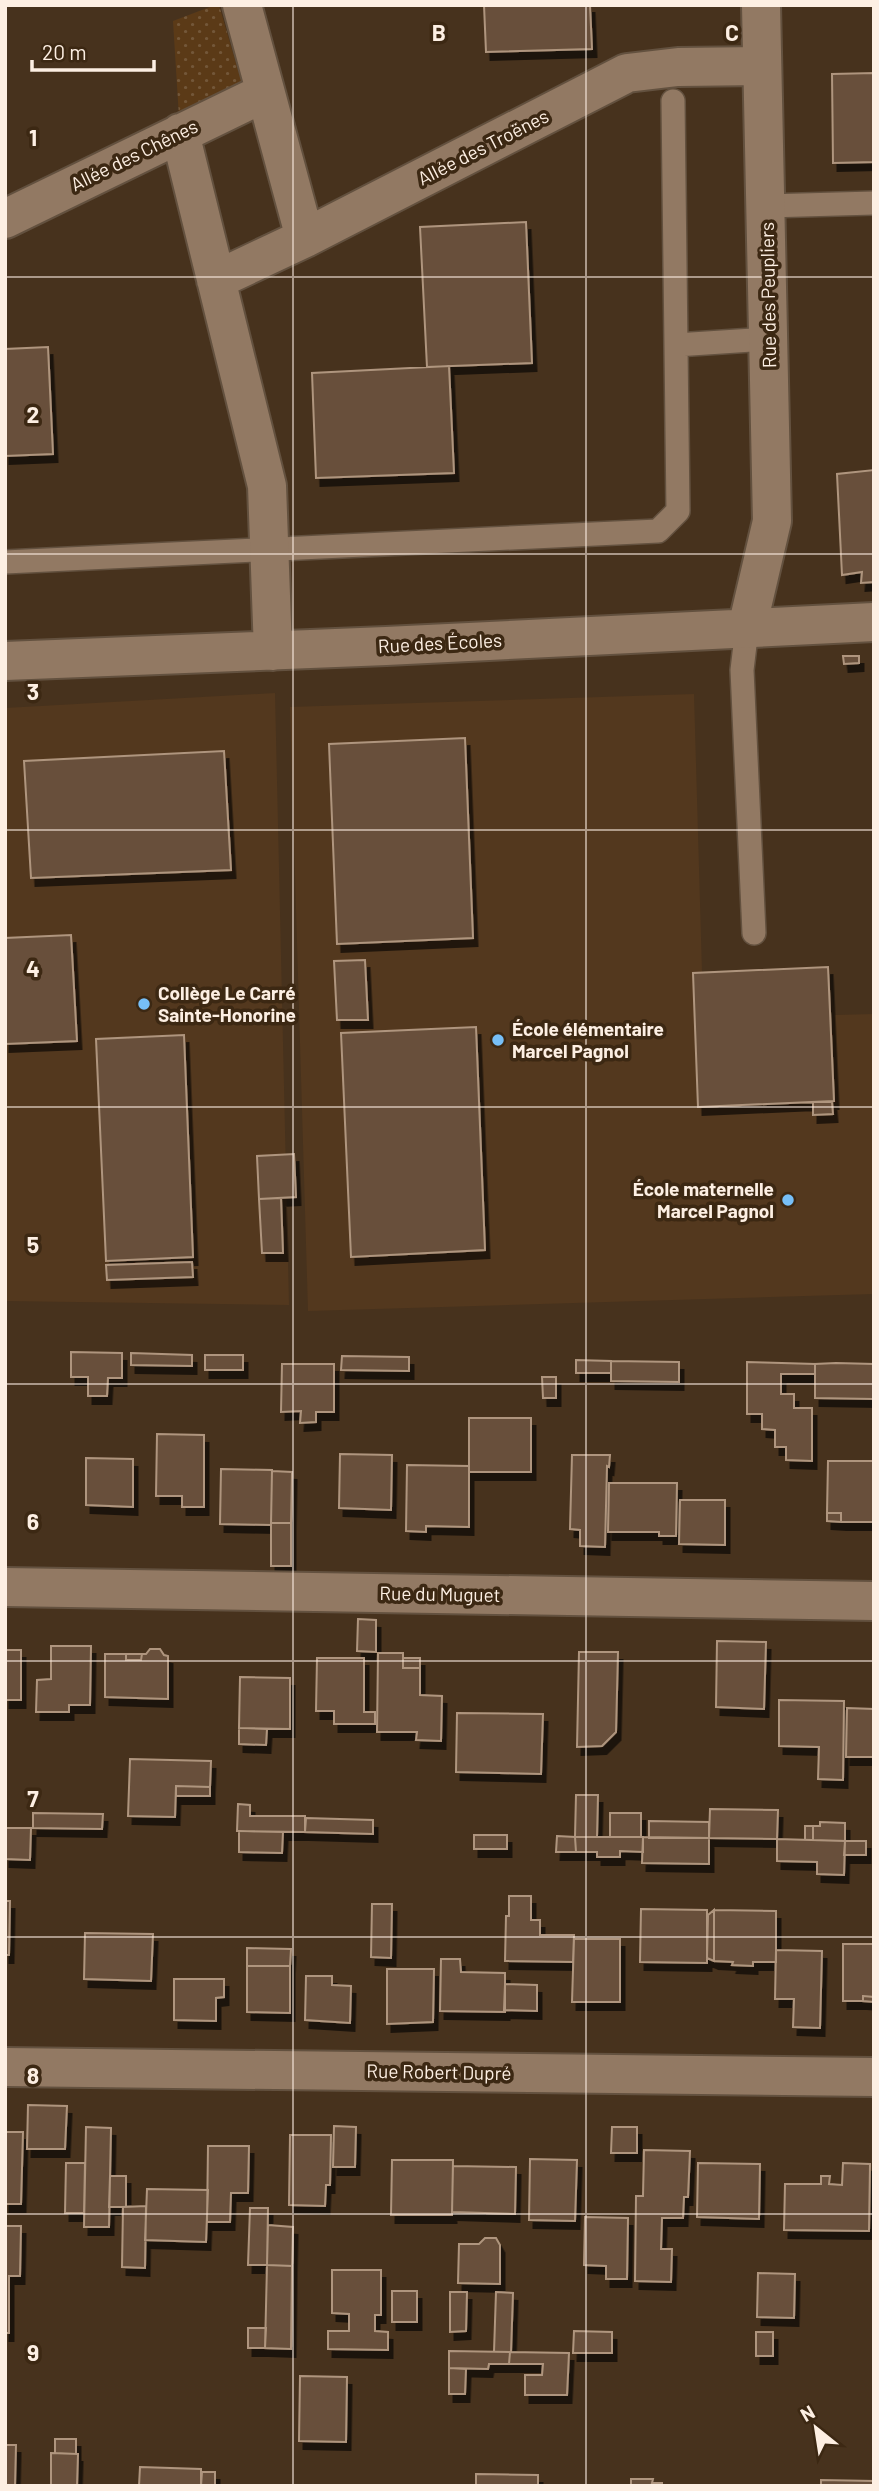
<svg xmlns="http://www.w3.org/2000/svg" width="879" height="2491" font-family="Barlow,sans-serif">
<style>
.built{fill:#53381e}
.park{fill:url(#park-dots)}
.building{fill:#67503b;stroke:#af957e;stroke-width:2;filter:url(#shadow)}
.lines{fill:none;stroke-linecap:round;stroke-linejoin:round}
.lane-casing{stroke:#63513f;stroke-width:26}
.street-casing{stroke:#63513f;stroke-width:42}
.lane{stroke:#927963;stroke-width:23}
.street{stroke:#927963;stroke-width:38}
.grid{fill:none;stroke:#fdefe3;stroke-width:2;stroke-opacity:0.55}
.poi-dot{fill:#77bff7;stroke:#3c2813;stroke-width:2.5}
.labels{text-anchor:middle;stroke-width:7;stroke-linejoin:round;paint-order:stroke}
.street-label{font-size:19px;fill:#fdefe3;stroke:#3c2813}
.poi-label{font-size:19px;font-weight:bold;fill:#fdefe3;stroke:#3c2813;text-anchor:start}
.grid-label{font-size:23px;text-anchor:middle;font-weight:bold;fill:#fdefe3;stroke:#3c2813;stroke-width:7;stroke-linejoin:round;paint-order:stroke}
</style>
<defs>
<pattern id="park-dots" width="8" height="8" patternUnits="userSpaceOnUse" patternTransform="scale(1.75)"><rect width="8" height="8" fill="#5b3a17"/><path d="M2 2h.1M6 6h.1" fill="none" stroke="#735739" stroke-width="1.8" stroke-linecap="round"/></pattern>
<filter id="shadow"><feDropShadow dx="4.5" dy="8" stdDeviation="0" flood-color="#0009"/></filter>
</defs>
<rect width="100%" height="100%" fill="#47321d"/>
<path class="built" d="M275 693 289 1305 5 1301V708Z
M694 694 702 972 828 967 835 1015 874 1014V1294L308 1311 290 707Z"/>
<path class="park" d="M215 5H219L247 101 180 133 173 21Z"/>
<path class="building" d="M484 5H590L592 49 486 52Z
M874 73V162L833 163 832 74Z
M526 222 532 363 427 367 420 227Z
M48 347 53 454 5 456V349Z
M449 366 454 473 316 478 312 373Z
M874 470V582L861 583 862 572 842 575 837 474Z
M843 656H859V663L844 664Z
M465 738 473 938 337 944 329 744Z
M224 751 231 870 31 878 24 761Z
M71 935 77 1041 5 1044V938Z
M365 960 368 1020H337L334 961Z
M828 967 834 1101 698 1107 693 973Z
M476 1027 485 1250 351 1257 341 1033Z
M184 1035 193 1257 106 1261 96 1039Z
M813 1102H832L833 1114 813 1115Z
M294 1154 296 1197 259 1199 257 1156Z
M281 1198 283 1253H262L259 1199Z
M192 1262 193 1277 107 1280 106 1265Z
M71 1352 122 1353V1378H108L107 1396H88V1377H71Z
M131 1353 192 1355V1366L131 1365Z
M205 1355H243V1370H205Z
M342 1356 409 1357V1371L341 1370Z
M576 1360 611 1361V1373H576Z
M611 1361 679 1362V1382L611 1381Z
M747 1362 815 1364V1374H781V1394H794V1408H812V1461L786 1460V1447H775V1430L762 1429V1414H747Z
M836 1363 874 1364V1399L815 1398V1364Z
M282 1364H334V1412H316V1422L300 1423 301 1411 281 1412Z
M542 1377H556V1398H543Z
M469 1418H531V1472H469Z
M157 1434 204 1435V1507H182V1496H156Z
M340 1454 392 1455 391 1510 339 1508Z
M572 1455H610L609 1467 607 1466 605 1547 580 1546V1530L570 1529Z
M86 1458 133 1459V1507L86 1505Z
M828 1461H874V1522H841V1513H827Z
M407 1465 469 1466V1527L426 1526V1532L406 1531Z
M221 1469 272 1470 271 1525 220 1524Z
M272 1471 292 1472 291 1523H271Z
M609 1483H677L676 1536H659V1532H608Z
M680 1500H725V1545L679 1544Z
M827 1513H841V1522L827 1521Z
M271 1523H291V1566H271Z
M358 1619 376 1620V1652L357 1651Z
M717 1641 766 1642 764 1709 716 1707Z
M51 1646H91L90 1705H69V1712H36L37 1680 51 1679Z
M150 1649H160L164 1655 168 1656V1699L105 1697V1654H126V1660H141L142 1654H146Z
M5 1650H21V1700H5Z
M579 1652H618L616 1732 602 1746 577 1747Z
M378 1653H403V1668H420V1695L442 1696 441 1741 416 1740 417 1732H377Z
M126 1654H142L141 1660H126Z
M317 1658H364V1712H375V1724H334V1711H316Z
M403 1658H420V1668H403Z
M240 1677 290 1678V1729L239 1728Z
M779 1700 844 1701 843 1780 818 1779 819 1747 779 1746Z
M847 1708 874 1709V1757H846Z
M457 1713 543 1714 541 1774 456 1772Z
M239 1728 267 1729 266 1745 239 1744Z
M130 1759 211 1761 210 1787 176 1786 175 1817 128 1816Z
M176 1786 210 1787V1796H176Z
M576 1795H598L597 1837H575Z
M238 1804 250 1805V1816H305V1832L237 1831Z
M710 1809 778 1810 777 1839 709 1838Z
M33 1813 103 1814 102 1829 33 1828Z
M610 1813H641V1837H610Z
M306 1818 373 1820V1834L305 1832Z
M649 1821 709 1822V1838H649Z
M820 1822 845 1823V1841L813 1840V1826H820Z
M805 1826H813V1840H805Z
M5 1828H31L30 1860 5 1859Z
M239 1831 283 1832 282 1853 239 1852Z
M474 1835H507V1849H474Z
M557 1836 575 1837 576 1852H556Z
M575 1837H643V1852L620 1851V1857H597V1852H576Z
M643 1837 709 1838V1864L642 1863Z
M777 1839 845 1841 844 1875 817 1874V1862L777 1861Z
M845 1841H866V1855H844Z
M509 1896H531V1920H540V1935H574L573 1962 505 1961 506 1916H509Z
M5 1901H10L9 1955H5Z
M372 1904H392L391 1958 371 1957Z
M641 1909 707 1910V1963L640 1962Z
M714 1910 776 1911V1962H753V1966L732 1965 733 1962 714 1961Z
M714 1910V1961L707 1958 708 1915Z
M85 1933 153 1934 151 1981 84 1979Z
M574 1939H620V2002H572Z
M843 1944H874V1997L863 1996V2001H843Z
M247 1948 291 1949 290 1966H247Z
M776 1950 822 1951 820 2028 793 2027 794 1999H775Z
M441 1959H460L461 1972 505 1973V2012L440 2011Z
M247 1966H290V2013L247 2012Z
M387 1969H434L433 2022 387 2024Z
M306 1976H332V1985L351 1986 350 2023 305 2020Z
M174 1979H224V1997L216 1998V2021L174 2020Z
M505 1984 537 1985V2011L504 2010Z
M863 1996 874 1997V2002L863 2001Z
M28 2105 67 2106 65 2149H27Z
M334 2126 356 2127 355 2167H333Z
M86 2127 111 2128 109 2227H84Z
M612 2127H637V2153H611Z
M5 2132H23L21 2204H5Z
M290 2135H331L330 2185H326L325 2206 289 2205Z
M208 2146H249L248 2193H231L230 2222H207Z
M644 2150 690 2151 688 2197H684L683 2218H662L661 2249H672L671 2282 635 2281 636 2196H643Z
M530 2159 577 2160 575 2221 529 2220Z
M392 2160H453L452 2215H391Z
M66 2163H85L84 2213H65Z
M698 2163 760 2164 759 2219 697 2217Z
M843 2163 870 2164 869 2231 784 2230 785 2184H821V2176H830L829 2184 842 2185Z
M453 2166 516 2167 515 2214 452 2212Z
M110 2176H126V2207H109Z
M147 2189 208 2190 206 2242 145 2240Z
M146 2206 145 2268 122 2267 123 2207Z
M250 2208H268L267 2265H248Z
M585 2217 628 2218 627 2279H606V2266L584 2265Z
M268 2225 293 2227 292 2266 267 2265Z
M5 2226H21L20 2276H9V2333H5Z
M485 2238H496L500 2245V2284L458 2283 459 2244H479Z
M267 2265 292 2266 291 2349 265 2348Z
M332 2270H381V2315H375V2331L388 2332V2350L328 2349V2331H349V2314L332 2313Z
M758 2273 795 2274 794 2318 757 2317Z
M392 2291H417V2322H392Z
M450 2292H467L466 2331 450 2332Z
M496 2292 513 2293 511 2352H494Z
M248 2328H266L265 2348H248Z
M574 2331 612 2332V2353H573Z
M756 2332H773V2356H756Z
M449 2351 510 2352 509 2364H489L488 2369 449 2368Z
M510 2352 569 2353 567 2395H525V2375H542L543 2364H509Z
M449 2368 466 2369 465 2394H449Z
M300 2376 347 2377 346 2442 299 2441Z
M55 2439H76V2454L55 2453Z
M5 2445H16L15 2486H5Z
M51 2453 78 2454 77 2486H51Z
M140 2467 201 2469V2486H139Z
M202 2472H215V2486H201Z
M476 2474 538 2475V2486H476Z
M631 2479H653L652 2483H662V2486H631Z
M821 2480 874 2481V2486H821Z"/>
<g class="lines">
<g class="lane-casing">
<path id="lane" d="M766 206 874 203
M676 345 768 339
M5 562 658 531 678 511 673 101
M747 628 742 670 754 933"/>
</g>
<g class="street-casing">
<path id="street" d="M242 5 305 238
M180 133 267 486 273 651
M5 219 264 93
M216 280 305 238 627 73 678 67 762 66
M747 628 772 521 761 5
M5 661 386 646 874 622
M5 1587 874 1601
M5 2067 874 2077"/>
</g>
<use href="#lane" class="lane"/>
<use href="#street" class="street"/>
</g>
<path class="grid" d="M293 5V2486M586 5V2486M5 277H874M5 554H874M5 830H874M5 1107H874M5 1384H874M5 1661H874M5 1937H874M5 2214H874"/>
<g class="poi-dot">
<circle cx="144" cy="1004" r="7"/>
<circle cx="498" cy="1040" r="7"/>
<circle cx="788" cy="1200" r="7"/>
</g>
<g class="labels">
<g class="street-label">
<text transform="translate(483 147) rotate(-27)" y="7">Allée des Troënes</text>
<text transform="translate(134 155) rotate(-26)" y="7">Allée des Chênes</text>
<text transform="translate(768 295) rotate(-91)" y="7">Rue des Peupliers</text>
<text transform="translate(440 643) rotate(-3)" y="7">Rue des Écoles</text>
<text transform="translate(440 1594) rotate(1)" y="7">Rue du Muguet</text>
<text transform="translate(439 2072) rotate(1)" y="7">Rue Robert Dupré</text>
</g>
<g class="poi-label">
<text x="158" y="1000">Collège Le Carré<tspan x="158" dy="22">Sainte-Honorine</tspan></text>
<text x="512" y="1036">École élémentaire<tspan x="512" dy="22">Marcel Pagnol</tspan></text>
<text x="774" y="1196" text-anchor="end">École maternelle<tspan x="774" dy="22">Marcel Pagnol</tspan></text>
</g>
</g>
<g class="grid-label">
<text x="439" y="41">B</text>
<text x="732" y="41">C</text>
<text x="33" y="146">1</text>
<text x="33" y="423">2</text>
<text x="33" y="700">3</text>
<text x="33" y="977">4</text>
<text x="33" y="1253">5</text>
<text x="33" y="1530">6</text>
<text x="33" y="1807">7</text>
<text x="33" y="2084">8</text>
<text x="33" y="2361">9</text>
</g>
<rect width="879" height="2491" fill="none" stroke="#fdefe3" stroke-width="14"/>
<g transform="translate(816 2428) rotate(330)" stroke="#3c2813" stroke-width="5" paint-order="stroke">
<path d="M0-5L12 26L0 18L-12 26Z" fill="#fdefe3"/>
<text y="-10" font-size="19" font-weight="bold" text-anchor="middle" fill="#fdefe3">N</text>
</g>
<path d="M32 60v10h122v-10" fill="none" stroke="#fdefe3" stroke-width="3.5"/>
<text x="42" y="60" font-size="21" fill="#fdefe3" stroke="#3c2813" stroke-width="5" paint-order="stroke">20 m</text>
</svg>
